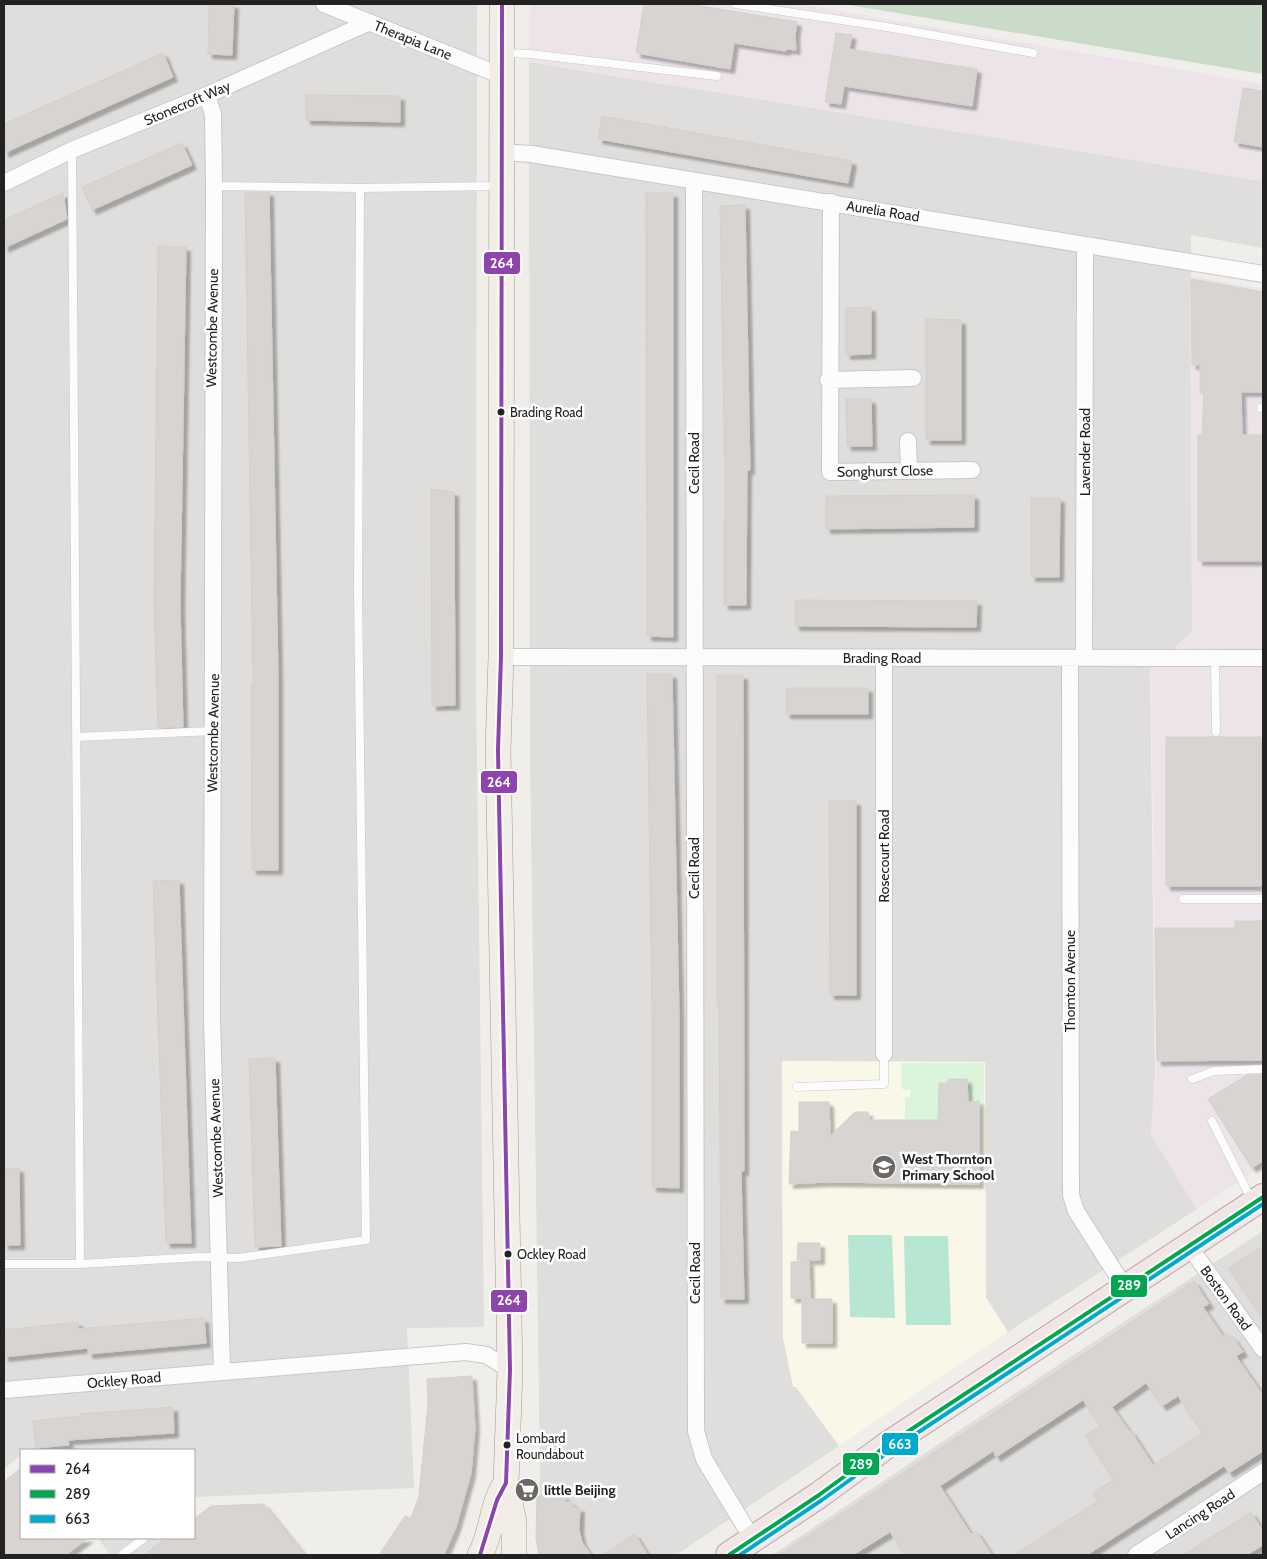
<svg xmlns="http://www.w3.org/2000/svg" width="1267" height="1559" font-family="Cabin,sans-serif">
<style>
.residential{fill:#dfdedc}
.industrial{fill:#ede4e9}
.education{fill:#f8f7e8}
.cemetery{fill:#cadbca}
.park{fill:#daf5da}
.pitch{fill:#b7e6d2}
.parking{fill:#e0dfde}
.building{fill:#d7d4d2;stroke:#d3d0cc;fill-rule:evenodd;filter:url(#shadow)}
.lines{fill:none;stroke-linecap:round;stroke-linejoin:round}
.service-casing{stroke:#c9c8c7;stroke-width:9}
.minor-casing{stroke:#c9c8c7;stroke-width:18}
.primary-casing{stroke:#a79c86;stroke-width:26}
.trunk-casing{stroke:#c5a2ac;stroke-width:28}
.service{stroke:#fdfcfc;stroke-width:8}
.minor{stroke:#fdfcfc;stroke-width:16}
.primary{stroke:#f3ede7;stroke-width:25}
.trunk{stroke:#f0e6e4;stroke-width:26}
.bus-1-casing{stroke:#fff;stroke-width:8}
.bus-2-casing{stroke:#fff;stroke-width:8}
.bus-3-casing{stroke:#fff;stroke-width:8}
.bus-1{stroke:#8e44ad;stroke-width:4}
.bus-2{stroke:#00a651;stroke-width:4}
.bus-3{stroke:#00a9ce;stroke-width:4}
.bus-dot{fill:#222;stroke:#fff;stroke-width:2}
.labels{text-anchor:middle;stroke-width:5;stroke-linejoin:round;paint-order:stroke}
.bus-label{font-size:13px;fill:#222;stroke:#fff;text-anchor:start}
.street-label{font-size:14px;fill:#222;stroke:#fff}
.poi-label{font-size:14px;font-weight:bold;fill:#222;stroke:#fff;text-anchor:start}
.line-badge{stroke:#fff;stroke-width:2}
.badge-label{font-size:14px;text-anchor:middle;font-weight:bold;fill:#fff}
</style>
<defs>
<filter id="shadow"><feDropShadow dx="4.5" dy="4.5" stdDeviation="1" flood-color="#0004"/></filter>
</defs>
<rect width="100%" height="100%" fill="#f0eeeb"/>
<path class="residential" d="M4 4H477L476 685 484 1327 407 1328 414 1488 194 1497V1450H21V1455L4 1469Z
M529 62 1263 181V248L1191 235 1192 632 1150 669 1155 1074 1151 1135 1197 1209 1008 1332 986 1298 985 1062 782 1061 783 1338 796 1387 839 1446 676 1555H541L537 1543 540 1475 530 755Z
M1263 1231V1555H772L1058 1365Z"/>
<path class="industrial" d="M530 4H800L1263 84V181L529 62Z
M1190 276 1263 289V1165L1197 1209 1151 1135 1156 1074 1151 669 1192 632Z"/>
<path class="education" d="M782 1061 985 1062 986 1298 1008 1332 839 1446 796 1387H793L783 1338Z"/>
<path class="cemetery" d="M843 4H1263V74Z"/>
<path class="park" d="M901 1063H984V1106H979L978 1101 968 1102 967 1079H948V1083H939L938 1124 905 1120V1098L910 1097V1090L902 1089Z"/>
<path class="pitch" d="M848 1235H892L895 1318 850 1317Z
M904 1236H948L951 1325H906Z"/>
<path class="parking" d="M98 1538H164L141 1555H110Z"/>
<path class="building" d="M209 4H234L232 55 208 54Z
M644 4H689L797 22 795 35 796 50 788 49 785 51 734 43 730 69 636 53Z
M836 33 852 35 849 49 977 69 972 106 844 86 841 104 825 102Z
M163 53 173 77 4 153V124Z
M1243 88 1263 91V147L1234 142Z
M306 95 400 96V122L306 120Z
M602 116 852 161 848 183 598 139Z
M182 143 192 165 92 210 82 187Z
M245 192H269L278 675V870H252L251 684H253Z
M63 193 67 219 4 248V220Z
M646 193H673V637L647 636Z
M745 205 750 470H747L746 605H724L725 476 720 206Z
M158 246 186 247 180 604 183 727 158 728 154 604Z
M1191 279 1263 292V392H1241L1242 435H1263V561H1198V435H1202L1204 393H1200V365H1192Z
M871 307V354L846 355V308Z
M926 319 961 320V440H926Z
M846 399H871L872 446H847Z
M431 489 454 492 455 705 432 706Z
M974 495V527L826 529V496Z
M1031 498H1060L1059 577H1031Z
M795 600 977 601 976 627 795 626Z
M647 674H672L679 1014V1188L652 1187V1014Z
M717 675H743L744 1171H741L744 1299H721L719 1005H717Z
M787 688H868V714H786Z
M1166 737H1261V886H1166Z
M829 801H856V995H830Z
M179 880 191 1243H166L153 881Z
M1235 921H1263V1060L1157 1061 1155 928H1235Z
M275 1058 281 1246 255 1247 249 1059Z
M1247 1075H1263V1161L1252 1168 1208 1099Z
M948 1079H967L968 1102 979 1101V1184L825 1182 789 1184 791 1131 799 1132V1102H829L830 1136 855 1112H868L869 1120H938L939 1083H948Z
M19 1168 20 1245H4V1169Z
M798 1243H820V1260H797Z
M1263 1246V1318L1228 1268Z
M809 1261 810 1298H791V1262Z
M1194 1281 1209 1304 1203 1307 1223 1336 1228 1333 1231 1338 1233 1337 1243 1352 1236 1356 1263 1395V1451L1229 1473 1224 1466 1087 1555H1014L1098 1501 1093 1493 1113 1480 1085 1435 1100 1426 1083 1400 996 1457 993 1451 940 1486 971 1534 976 1531 992 1555H905L890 1532 853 1555H779ZM1146 1383 1162 1406 1178 1396 1202 1433 1153 1465 1131 1431 1130 1432 1112 1407Z
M802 1299H832V1343H802Z
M204 1318 206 1343 88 1354V1348L4 1357V1330L78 1322V1329Z
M472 1376 475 1428 471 1473 456 1527 444 1555H379L405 1516 411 1518 419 1496 428 1404 427 1379Z
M173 1407 174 1433 68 1440 69 1445 36 1448 33 1421 80 1416V1414Z
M21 1468V1538H88L66 1555H4V1482Z
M537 1496H565V1502H572V1507L580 1508 579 1530 582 1542 591 1555H539L536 1539Z
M264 1504 305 1555H143L165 1538H194V1519L211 1506Z
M1251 1512 1263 1531V1545L1247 1555H1183Z
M635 1534 648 1555H602Z"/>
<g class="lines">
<g class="service-casing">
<path id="service" d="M736 4 887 27 1033 53
M506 53 530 54 717 76
M72 151 80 1264
M214 186 360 188
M1261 408H1263
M1215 658 1216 732
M76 737 213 731
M1183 899H1263
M1192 1079 1214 1071 1263 1069
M797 1087 884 1084V1054
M1212 1121 1251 1199
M4 1264H80L201 1257 238 1258 366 1240 358 590 360 188 499 186
M124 1555 123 1554 144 1538"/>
</g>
<g class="minor-casing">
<path id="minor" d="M324 4 502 76
M207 95 213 114 214 186 212 1020 222 1371
M501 152 531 154 1263 274
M694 181 696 1431 704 1459 753 1540
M4 183 72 150 207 95 370 22
M831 202 830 472 972 470
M828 380 913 378
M908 441 909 470
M501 657 1263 658
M1084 658 1085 245
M1070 659 1071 1195 1076 1211 1125 1288
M884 1054V658
M1189 1246 1263 1349
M4 1390 466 1352 486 1355 510 1370
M1136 1555 1263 1472"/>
</g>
<g class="primary-casing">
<path id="primary" d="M502 4 501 657 498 750 510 1370 506 1483 514 1522V1555
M480 1555C493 1532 491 1504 506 1483"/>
</g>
<g class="trunk-casing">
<path id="trunk" d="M729 1555 819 1495 886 1446 1263 1197"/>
</g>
<use href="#service" class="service"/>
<use href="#minor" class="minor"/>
<use href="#primary" class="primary"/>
<use href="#trunk" class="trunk"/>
<g class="bus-1-casing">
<path id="bus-1" d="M480 1555 497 1500 506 1483 510 1370 498 750 501 657 502 4"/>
</g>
<g class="bus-2-casing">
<path id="bus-2" d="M729 1555 819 1495 886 1446 1263 1197"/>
</g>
<g class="bus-3-casing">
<path id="bus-3" d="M740 1555 822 1500 890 1451 1263 1204"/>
</g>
<use href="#bus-1" class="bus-1"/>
<use href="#bus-2" class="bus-2"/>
<use href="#bus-3" class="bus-3"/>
</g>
<defs>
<g id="school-disc" transform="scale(1.25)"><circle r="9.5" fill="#6a6968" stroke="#fff"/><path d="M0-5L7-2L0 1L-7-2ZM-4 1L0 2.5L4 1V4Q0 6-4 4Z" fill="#fff"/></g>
<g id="supermarket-disc" transform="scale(1.25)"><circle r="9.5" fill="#6a6968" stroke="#fff"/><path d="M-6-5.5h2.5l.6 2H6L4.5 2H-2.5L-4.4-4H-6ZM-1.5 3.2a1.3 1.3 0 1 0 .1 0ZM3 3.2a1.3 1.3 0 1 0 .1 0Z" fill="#fff"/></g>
</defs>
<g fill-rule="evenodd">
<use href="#school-disc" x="884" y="1167"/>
<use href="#supermarket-disc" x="527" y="1490"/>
</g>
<g class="bus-dot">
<circle cx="501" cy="412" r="4.5"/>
<circle cx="508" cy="1254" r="4.5"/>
<circle cx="507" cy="1445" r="4.5"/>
</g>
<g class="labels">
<g class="bus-label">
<text x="510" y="417">Brading Road</text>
<text x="517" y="1259">Ockley Road</text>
<text x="516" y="1443">Lombard<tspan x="516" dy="16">Roundabout</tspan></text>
</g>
<g class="street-label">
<text transform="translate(413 40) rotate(22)" y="5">Therapia Lane</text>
<text transform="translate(187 103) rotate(-23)" y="5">Stonecroft Way</text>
<text transform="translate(883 211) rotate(9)" y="5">Aurelia Road</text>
<text transform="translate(212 328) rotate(-89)" y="5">Westcombe Avenue</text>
<text transform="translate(1085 452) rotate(-90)" y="5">Lavender Road</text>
<text transform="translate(694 463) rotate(-90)" y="5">Cecil Road</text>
<text transform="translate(885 471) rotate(-1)" y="5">Songhurst Close</text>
<text x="882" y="663">Brading Road</text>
<text transform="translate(213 733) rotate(-89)" y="5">Westcombe Avenue</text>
<text transform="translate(884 856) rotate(-90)" y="5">Rosecourt Road</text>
<text transform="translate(694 868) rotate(-90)" y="5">Cecil Road</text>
<text transform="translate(1070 981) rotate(-90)" y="5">Thornton Avenue</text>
<text transform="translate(216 1138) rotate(-92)" y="5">Westcombe Avenue</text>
<text transform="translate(695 1273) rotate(-90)" y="5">Cecil Road</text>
<text transform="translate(1226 1298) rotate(54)" y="5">Boston Road</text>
<text transform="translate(124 1380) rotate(-5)" y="5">Ockley Road</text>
<text transform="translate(1200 1514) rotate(-33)" y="5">Lancing Road</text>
</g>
<g class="poi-label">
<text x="902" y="1164">West Thornton<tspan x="902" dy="16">Primary School</tspan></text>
<text x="544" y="1495">little Beijing</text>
</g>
</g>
<g class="line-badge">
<rect x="483" y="251" width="38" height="24" rx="5" fill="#8e44ad"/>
<rect x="480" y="770" width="38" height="24" rx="5" fill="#8e44ad"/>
<rect x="1110" y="1274" width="38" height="24" rx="5" fill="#00a651"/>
<rect x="490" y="1289" width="38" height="24" rx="5" fill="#8e44ad"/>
<rect x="881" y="1432" width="38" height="24" rx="5" fill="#00a9ce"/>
<rect x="842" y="1452" width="38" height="24" rx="5" fill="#00a651"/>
</g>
<g class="badge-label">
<text x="502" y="268">264</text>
<text x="499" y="787">264</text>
<text x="1129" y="1290">289</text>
<text x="509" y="1305">264</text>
<text x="900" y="1449">663</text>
<text x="861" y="1469">289</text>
</g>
<rect width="1267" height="1559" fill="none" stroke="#222222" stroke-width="10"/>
<rect x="20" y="1449" width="175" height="90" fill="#ffffff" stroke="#a7a7a7"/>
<rect x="30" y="1465" width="25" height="8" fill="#8e44ad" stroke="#a7a7a7"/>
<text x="65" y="1474" font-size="15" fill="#222222">264</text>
<rect x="30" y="1490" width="25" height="8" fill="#00a651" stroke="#a7a7a7"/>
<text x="65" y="1499" font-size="15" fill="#222222">289</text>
<rect x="30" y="1515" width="25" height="8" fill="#00a9ce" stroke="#a7a7a7"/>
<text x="65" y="1524" font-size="15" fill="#222222">663</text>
</svg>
